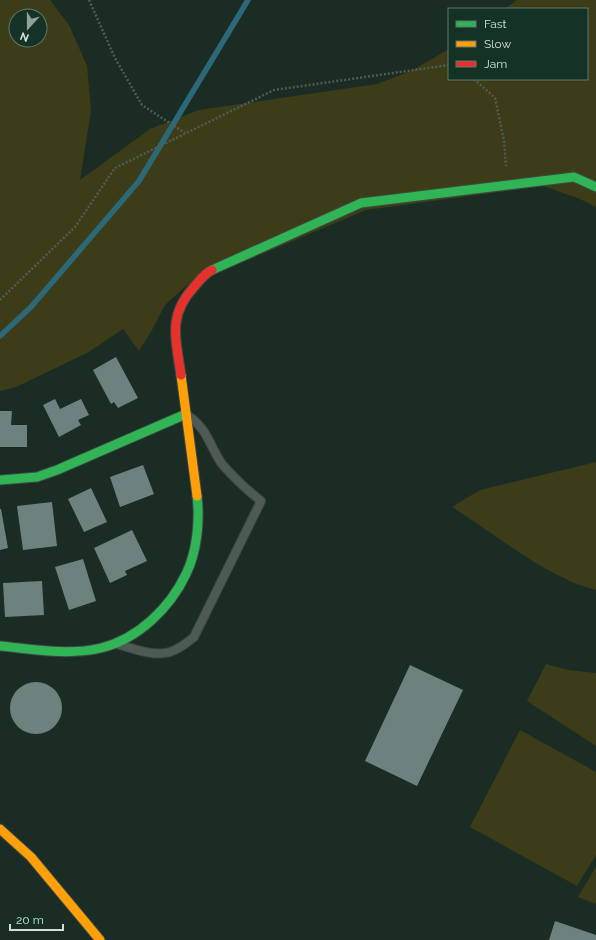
<svg xmlns="http://www.w3.org/2000/svg" width="596" height="940" font-family="Raleway,sans-serif">
<style>
.green{fill:#3c3d18;fill-rule:evenodd}
.lines{fill:none;stroke-linecap:round;stroke-linejoin:round}
.stream{stroke:#2c6978;stroke-width:5.5}
.building{fill:#6d827e}
.lane-casing{stroke:#3b4942;stroke-width:10}
.fast-casing{stroke:#3b4942;stroke-width:11}
.slow-casing{stroke:#3b4942;stroke-width:11}
.jam-casing{stroke:#3b4942;stroke-width:11}
.path{stroke:#505b55;stroke-width:2.5;stroke-dasharray:2 2;stroke-linecap:butt}
.lane{stroke:#4e5b55;stroke-width:8}
.fast{stroke:#30b455;stroke-width:9}
.slow{stroke:#ff9f0a;stroke-width:9}
.jam{stroke:#e5322d;stroke-width:9}
</style>
<rect width="100%" height="100%" fill="#1b2c25"/>
<path class="green" d="M0 0H50L69 25 87 66 91 110 80 180 150 129 199 110 377 84 411 71 449 49V79H587V9H505L517 0H596V207L580 199 543 186 366 210 186 286 165 305 152 330 139 351 123 329 87 353 16 387 0 391ZM16 16H40V40H16Z
M596 462V590C587 587 578 585 570 581 527 562 491 531 452 507L480 490Z
M546 664 568 670 596 673V746L527 701Z
M520 730 596 772V855L577 886 470 827Z
M596 867V904L578 897Z"/>
<g class="lines">
<path class="stream" d="M0 336 31 307 139 181 248 0"/>
</g>
<path class="building" d="M116 357 138 398 118 408 114 402 111 404 93 370Z
M55 399 60 409 81 399 89 415 78 420 81 425 59 437 43 405Z
M0 411H12L11 425H27V447H0Z
M143 465 154 494 120 507 110 477Z
M91 488 107 522 84 532 68 499Z
M52 502 57 546 23 550 17 506Z
M0 509H1L8 548 0 550Z
M132 530 147 561 125 571 127 575 110 583 94 548Z
M83 559 96 601 69 610 55 567Z
M42 581 44 615 5 617 3 583Z
M410 665 463 690 417 786 365 761Z
M10 708a26 26 0 1 1 52 0a26 26 0 1 1-52 0Z
M555 921 596 935V940H549Z"/>
<g class="lines">
<g class="lane-casing">
<path id="lane" d="M120 645C135 649 154 657 170 652 179 649 187 643 194 637L261 501C247 490 234 478 222 464 210 447 208 430 190 417"/>
</g>
<g class="fast-casing">
<path id="fast" d="M212 270 361 203 574 177 596 187
M0 480 37 477 57 470 186 414
M0 646C32 649 68 656 101 648 138 639 170 608 186 574 197 552 200 521 197 496"/>
</g>
<g class="slow-casing">
<path id="slow" d="M181 375 197 496
M0 829 31 857 100 940"/>
</g>
<g class="jam-casing">
<path id="jam" d="M181 375C176 340 167 316 194 287 199 281 205 273 212 270"/>
</g>
<path class="path" d="M89 0 115 58 142 105 185 133
M474 79 495 98 504 141 506 166
M0 300 75 227 115 168 274 90 449 65"/>
<use href="#lane" class="lane"/>
<use href="#fast" class="fast"/>
<use href="#slow" class="slow"/>
<use href="#jam" class="jam"/>
</g>
<rect x="448" y="8" width="140" height="72" fill="#143326" stroke="#5f796d"/>
<rect x="456" y="21" width="20" height="6" fill="#30b455" stroke="#5f796d"/>
<text x="484" y="28" font-size="12" fill="#d0e1d8">Fast</text>
<rect x="456" y="41" width="20" height="6" fill="#ff9f0a" stroke="#5f796d"/>
<text x="484" y="48" font-size="12" fill="#d0e1d8">Slow</text>
<rect x="456" y="61" width="20" height="6" fill="#e5322d" stroke="#5f796d"/>
<text x="484" y="68" font-size="12" fill="#d0e1d8">Jam</text>
<g transform="translate(28 28) rotate(201)"><circle r="19" fill="#143326" stroke="#5f796d"/>
<path d="M0-3L7 15L0 10L-7 15Z" fill="#91a299"/>
<text y="-6" font-size="11" font-weight="bold" text-anchor="middle" fill="#d0e1d8">N</text>
</g>
<path d="M10 924v6h53v-6" fill="none" stroke="#d0e1d8" stroke-width="2"/>
<text x="16" y="924" font-size="12" fill="#d0e1d8" stroke="#143326" stroke-width="3" paint-order="stroke">20 m</text>
</svg>
